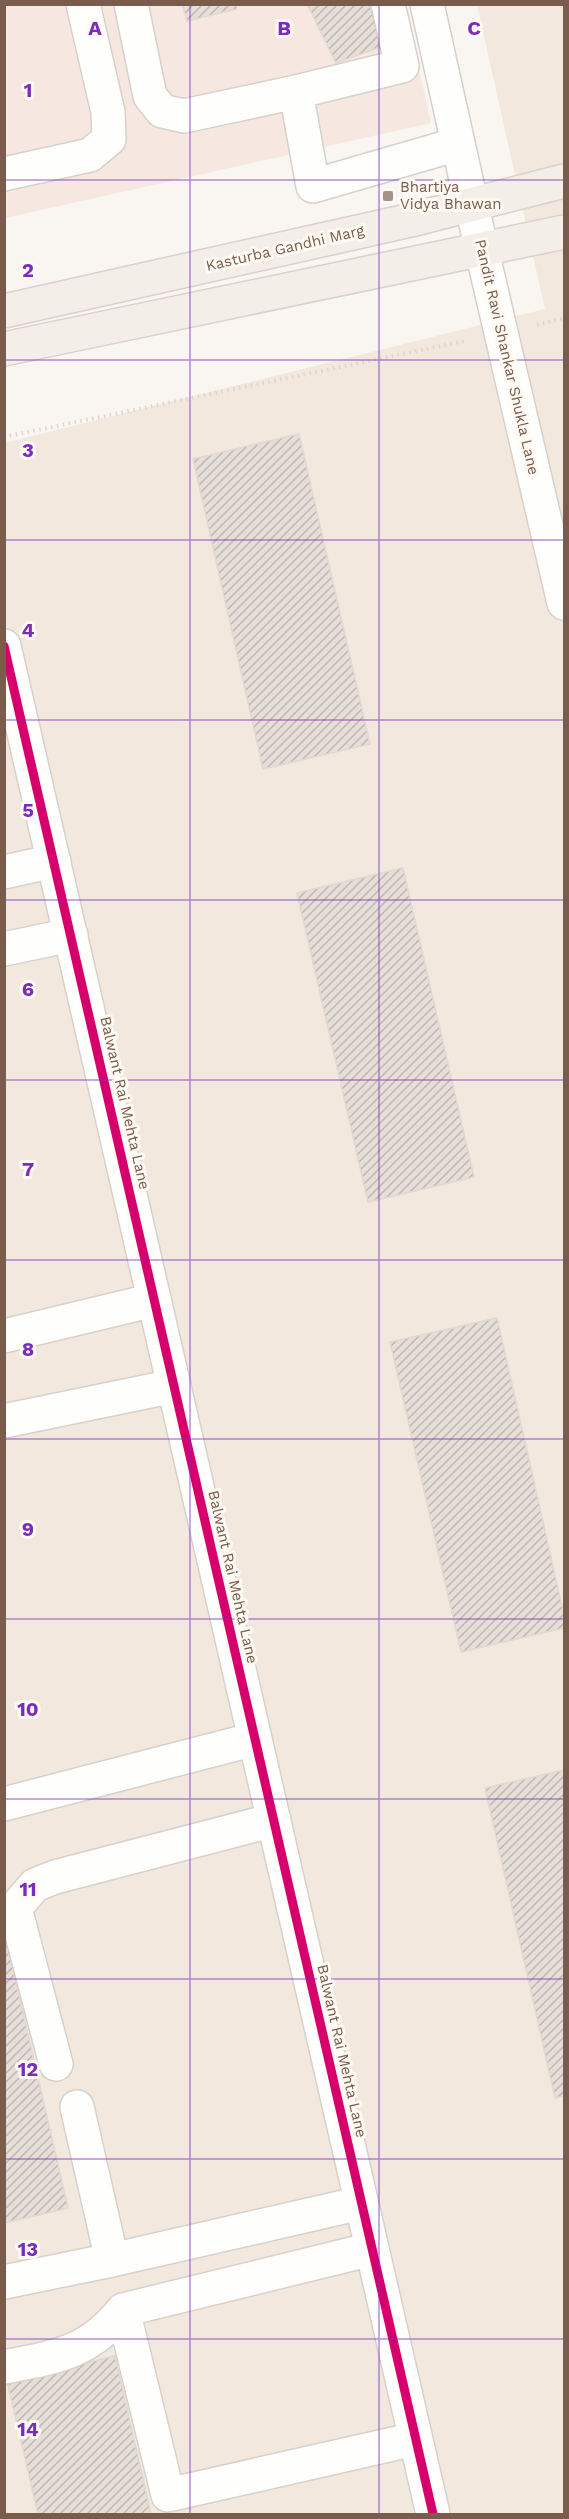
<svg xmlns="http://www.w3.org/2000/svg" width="569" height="2519" font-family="'Work Sans',sans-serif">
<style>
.residential{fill:#f2e8de}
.commercial{fill:#f6e8e1}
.building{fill:url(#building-hatch);stroke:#e2d8d2;stroke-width:1.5}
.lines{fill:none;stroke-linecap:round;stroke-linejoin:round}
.minor-casing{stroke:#d7d1cb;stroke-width:36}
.major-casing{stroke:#dad1cc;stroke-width:36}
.path{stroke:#dcd5d0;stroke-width:4;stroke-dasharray:1.5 4.5;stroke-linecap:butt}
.minor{stroke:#fefefd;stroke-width:33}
.major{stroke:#f3eee8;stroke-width:33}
.cycleway-casing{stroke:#fffaf3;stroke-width:13}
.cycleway{stroke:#d6006c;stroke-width:9}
.grid{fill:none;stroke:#7b2cbf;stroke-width:1.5;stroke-opacity:0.55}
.poi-dot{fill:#a69286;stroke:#fffaf3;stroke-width:2}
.labels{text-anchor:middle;stroke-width:6;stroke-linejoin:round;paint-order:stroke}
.poi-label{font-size:15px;fill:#7a5c4d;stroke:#fffaf3;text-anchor:start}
.street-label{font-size:15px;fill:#7a5c4d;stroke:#fffaf3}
.grid-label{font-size:20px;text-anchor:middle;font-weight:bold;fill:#7b2cbf;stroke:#fffaf3;stroke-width:6;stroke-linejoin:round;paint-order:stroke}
</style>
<defs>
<pattern id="building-hatch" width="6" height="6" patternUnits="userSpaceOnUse" patternTransform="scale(1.5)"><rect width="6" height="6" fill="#e6ded7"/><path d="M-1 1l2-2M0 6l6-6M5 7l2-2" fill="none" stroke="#bfb7b1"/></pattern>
</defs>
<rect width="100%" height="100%" fill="#f9f5f0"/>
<path class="residential" d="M477 5H564V2514H5L4 443 545 309Z"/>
<path class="commercial" d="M4 5H405L431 123 5 218Z"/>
<path class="building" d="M182 4H237V9L187 21Z
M307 4H369L383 46 336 63Z
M299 434 370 744 263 769 193 459Z
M403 868 474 1177 368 1202 297 893Z
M497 1318 564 1615V1628L461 1652 390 1342Z
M564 1770V2096L555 2098 485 1788Z
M4 1930 68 2208 4 2223Z
M115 2356 151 2514H38L7 2381Z"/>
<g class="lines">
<g class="minor-casing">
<path id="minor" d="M131 4 150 96 162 111 184 116 296 92 313 186 458 144
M427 4 482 251 564 603
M296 92 402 66 388 4
M4 174 90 155 109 139 108 112 83 4
M4 646 433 2514
M4 872 54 861
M4 949 71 935
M4 1336 154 1300
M4 1421 174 1386
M4 1804 255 1739
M56 2064 15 1908 35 1885 55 1877 274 1820
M77 2107 112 2260 361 2203
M372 2249 123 2310 168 2495 415 2439
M4 2282 112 2260
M4 2367C56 2357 89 2353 123 2310"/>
</g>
<g class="major-casing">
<path id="major" d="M4 311 411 220 564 181
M4 349 564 232"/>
</g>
<path class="path" d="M537 325 564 318
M4 437 465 341"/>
<use href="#minor" class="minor"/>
<use href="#major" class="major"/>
<g class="cycleway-casing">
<path id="cycleway" d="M4 646 433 2514"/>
</g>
<use href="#cycleway" class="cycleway"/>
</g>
<path class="grid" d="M190 4V2514M379 4V2514M4 180H564M4 360H564M4 540H564M4 720H564M4 900H564M4 1080H564M4 1260H564M4 1439H564M4 1619H564M4 1799H564M4 1979H564M4 2159H564M4 2339H564"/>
<rect class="poi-dot" x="382" y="190" width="12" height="12" rx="3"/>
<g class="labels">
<g class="poi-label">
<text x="400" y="192">Bhartiya<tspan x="400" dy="17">Vidya Bhawan</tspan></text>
</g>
<g class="street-label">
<text transform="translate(285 248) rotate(-13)" y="5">Kasturba Gandhi Marg</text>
<text transform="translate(507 357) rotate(77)" y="5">Pandit Ravi Shankar Shukla Lane</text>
<text transform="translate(125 1103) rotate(77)" y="5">Balwant Rai Mehta Lane</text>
<text transform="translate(233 1577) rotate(77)" y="5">Balwant Rai Mehta Lane</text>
<text transform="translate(342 2051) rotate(77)" y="5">Balwant Rai Mehta Lane</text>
</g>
</g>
<g class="grid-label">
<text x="95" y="35">A</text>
<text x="284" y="35">B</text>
<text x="474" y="35">C</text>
<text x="28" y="97">1</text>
<text x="28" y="277">2</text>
<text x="28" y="457">3</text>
<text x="28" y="637">4</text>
<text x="28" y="817">5</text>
<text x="28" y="996">6</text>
<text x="28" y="1176">7</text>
<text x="28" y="1356">8</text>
<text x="28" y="1536">9</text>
<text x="28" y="1716">10</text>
<text x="28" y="1896">11</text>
<text x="28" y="2076">12</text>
<text x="28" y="2256">13</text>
<text x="28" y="2436">14</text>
</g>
<rect width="569" height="2519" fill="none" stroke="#7a5c4d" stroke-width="12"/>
</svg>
